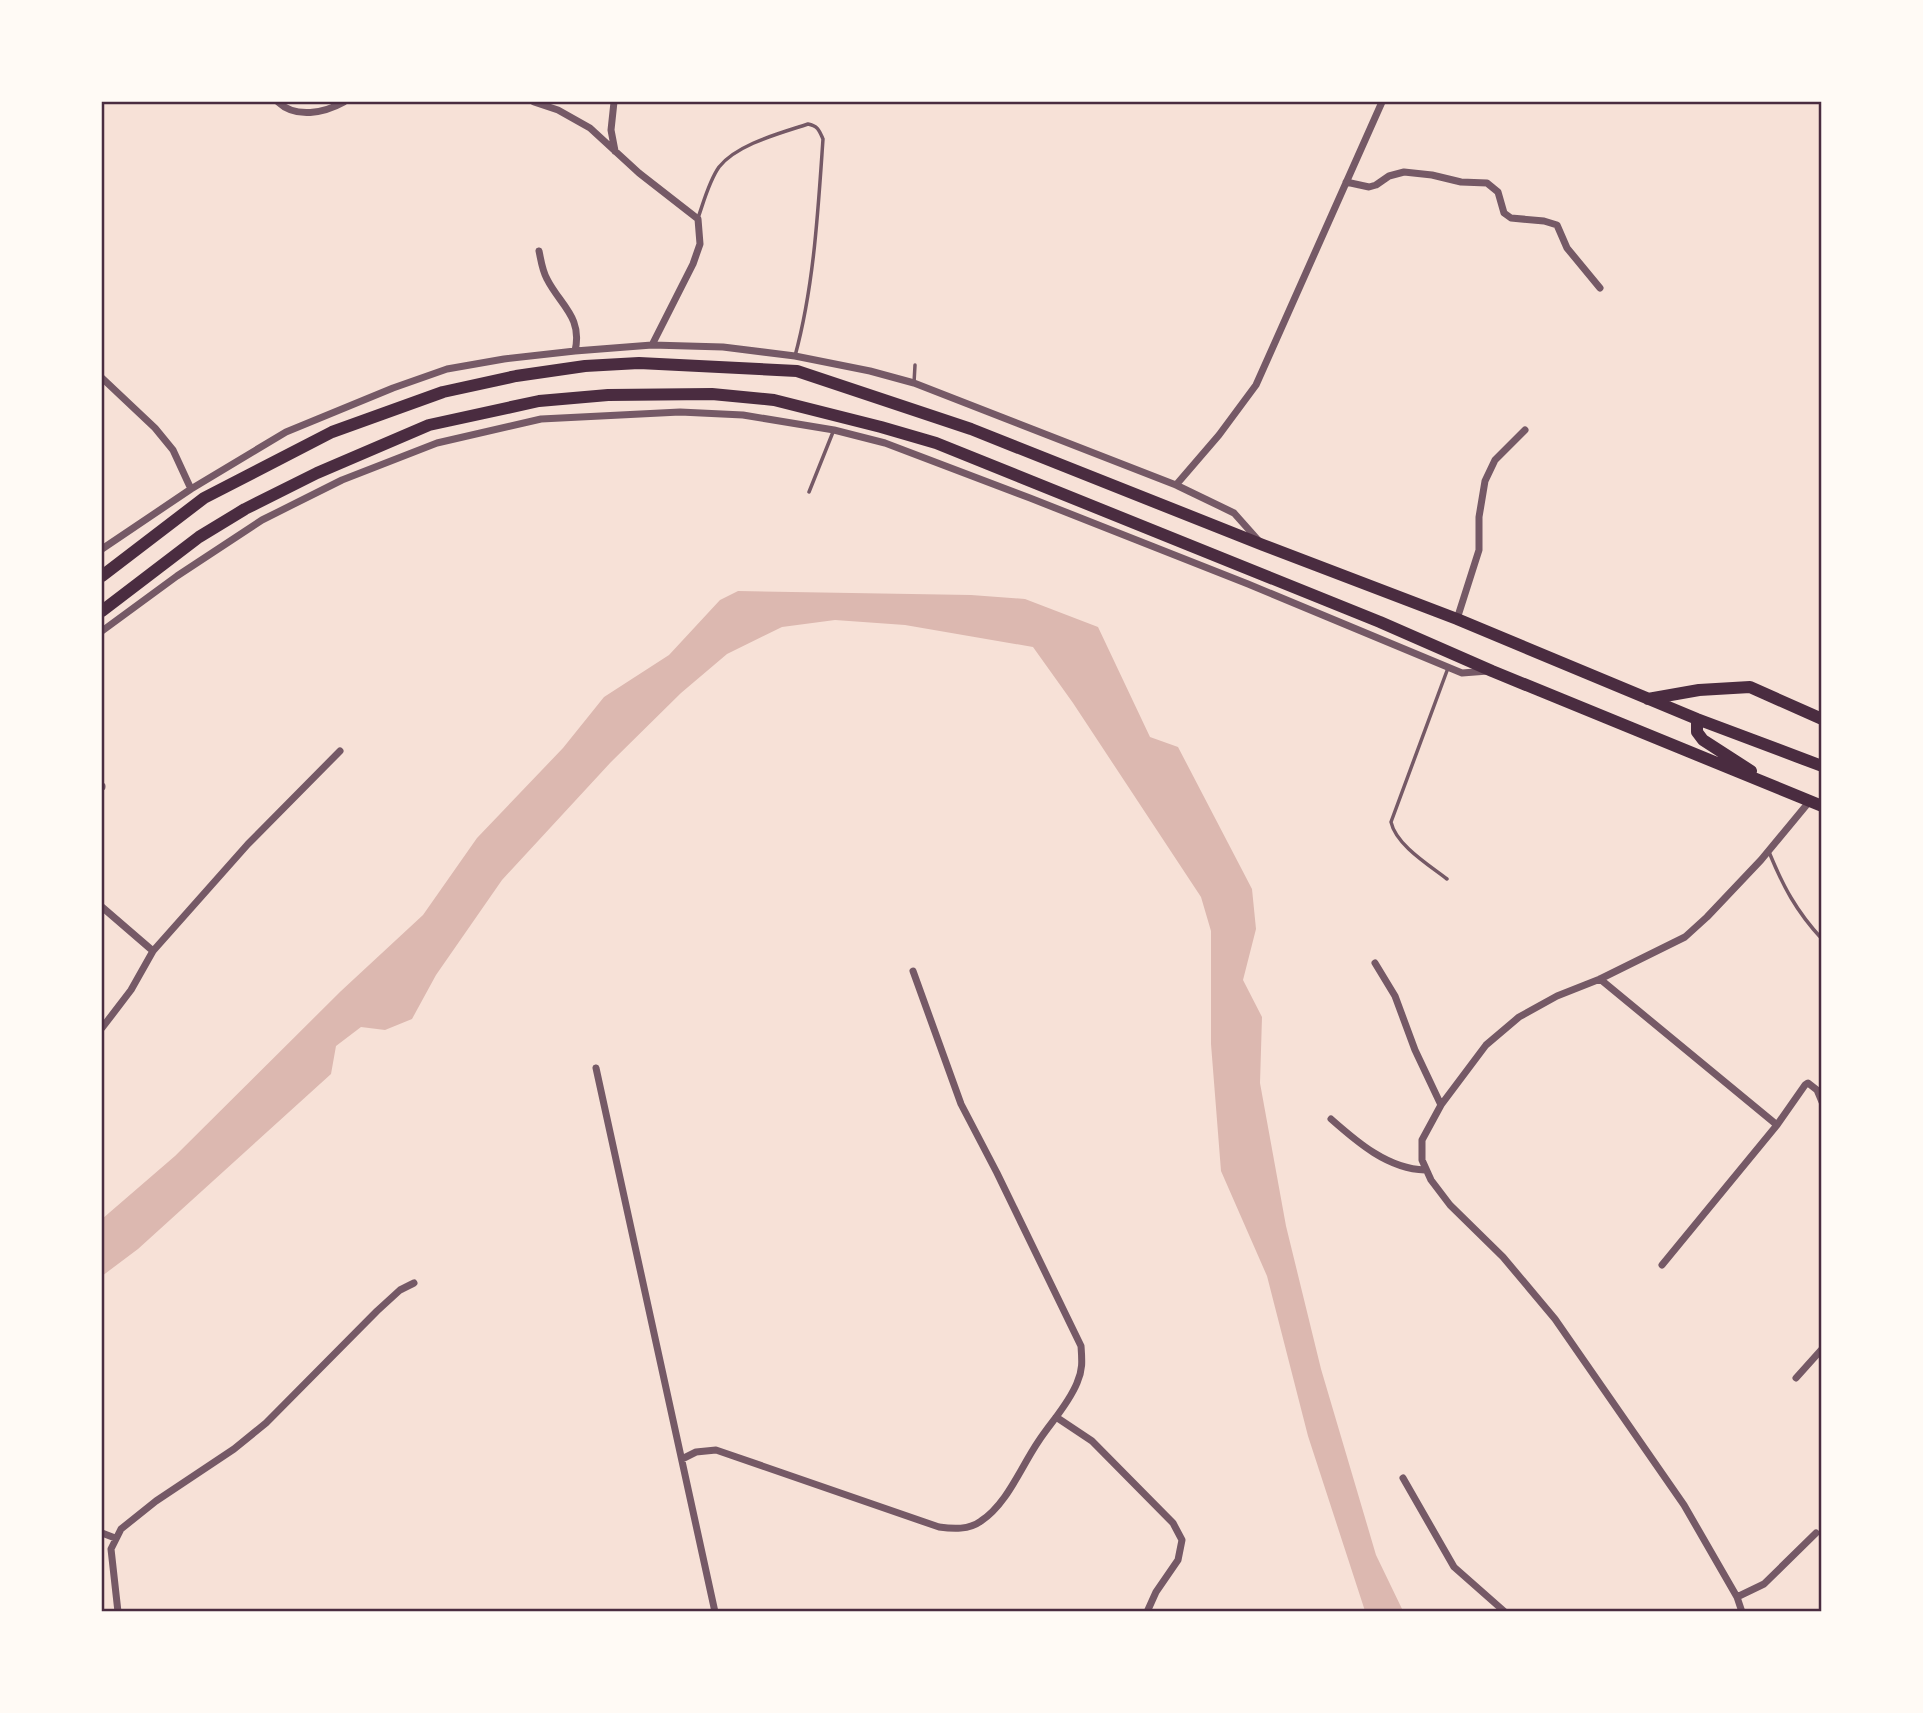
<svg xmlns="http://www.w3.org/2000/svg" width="1923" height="1713" font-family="Karla,sans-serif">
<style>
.water{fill:#dcb8b0}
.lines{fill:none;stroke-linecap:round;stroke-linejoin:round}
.service{stroke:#755966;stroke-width:3.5}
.minor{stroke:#755966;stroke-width:7}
.primary{stroke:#4a2c40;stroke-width:12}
.neatline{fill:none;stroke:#4a2c40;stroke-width:2.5}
</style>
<rect width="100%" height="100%" fill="#f7e1d7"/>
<path class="water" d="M738 591 971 595 1025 599 1098 627 1150 737 1178 747 1252 889 1256 929 1243 980 1262 1017 1260 1083 1286 1226 1321 1369 1376 1555 1403 1611H1365L1308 1436 1267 1276 1221 1171 1211 1044V931L1201 897 1073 703 1033 647 905 625 835 620 782 627 727 654 681 693 611 762 502 880 436 975 412 1019 385 1030 361 1027 336 1046 331 1074 138 1249 102 1276V1219L175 1156 341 991 423 915 477 838 563 748 604 697 669 655 720 600Z"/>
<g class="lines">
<path class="service" d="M698 218C704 201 709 181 719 167 737 144 781 133 808 124 818 126 819 130 823 139 818 211 814 286 795 356
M914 383 915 365
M809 492 833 432
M1769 852C1783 886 1796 911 1822 939
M1447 879C1429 865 1396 845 1391 822L1448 668"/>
<path class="minor" d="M278 102C296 119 324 113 344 102
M534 102 558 110 590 128 639 173 698 219 700 244 693 264 652 345
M614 102 611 130 615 151
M1346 182 1369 187 1376 185 1389 176 1404 172 1432 175 1461 182 1487 183 1498 192 1504 213 1511 218 1544 221 1557 225 1567 248 1600 288
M539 251C541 260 542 270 547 279 560 305 583 317 575 351
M102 378 155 428 173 450 191 489
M1176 485 1219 435 1256 385 1382 102
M102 549 191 489 286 432 393 388 447 369 504 359 575 351 652 345 723 347 795 356 870 371 914 383 1176 485 1234 513 1258 540
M1457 619 1479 550V517L1485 481 1495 460 1525 430
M102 631 177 576 262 520 342 480 437 443 541 419 680 412 743 415 834 430 885 443 1030 498 1248 584 1462 673 1488 671
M102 786V787
M102 907 153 951 131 990 102 1028
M153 951 248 844 340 751
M1375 963 1395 996 1415 1050 1441 1105
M1600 979 1777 1125 1662 1265
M596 1068 715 1612
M1331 1119C1357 1142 1388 1169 1425 1170
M1777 1125 1805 1085 1808 1083 1817 1090 1822 1102
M1796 1378 1822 1349
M1056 1417 1092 1441 1173 1523 1182 1540 1178 1560 1156 1592 1147 1612
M682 1459 696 1452 716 1450 939 1527C953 1529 969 1530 981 1521 1007 1504 1021 1467 1038 1442 1051 1422 1068 1405 1077 1383 1083 1370 1082 1360 1081 1346L997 1173 961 1104 913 971
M1403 1478 1454 1567 1505 1612
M102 1533 115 1538
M1737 1597 1764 1584 1816 1533
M118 1612 111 1549 121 1529 156 1501 234 1449 266 1423 377 1311 400 1290 414 1283
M1742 1612 1737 1597 1684 1505 1555 1319 1503 1257 1450 1205 1431 1180 1422 1160V1140L1441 1105 1486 1045 1519 1017 1557 996 1600 979 1685 937 1707 917 1761 860 1809 802"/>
<path class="primary" d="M102 576 204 498 332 432 443 392 516 376 585 366 639 363 797 371 971 429 1263 545 1457 619 1697 719 1822 766
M102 611 199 537 245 509 317 473 429 425 539 401 608 395 712 394 774 400 881 427 936 443 1380 622 1492 671 1822 806
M1648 699 1699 690 1750 687 1822 719
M1697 719V732L1703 740 1751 771"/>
</g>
<rect width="1923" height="1713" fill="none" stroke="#fffaf5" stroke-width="206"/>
<rect x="103" y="103" width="1717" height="1507" class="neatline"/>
</svg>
